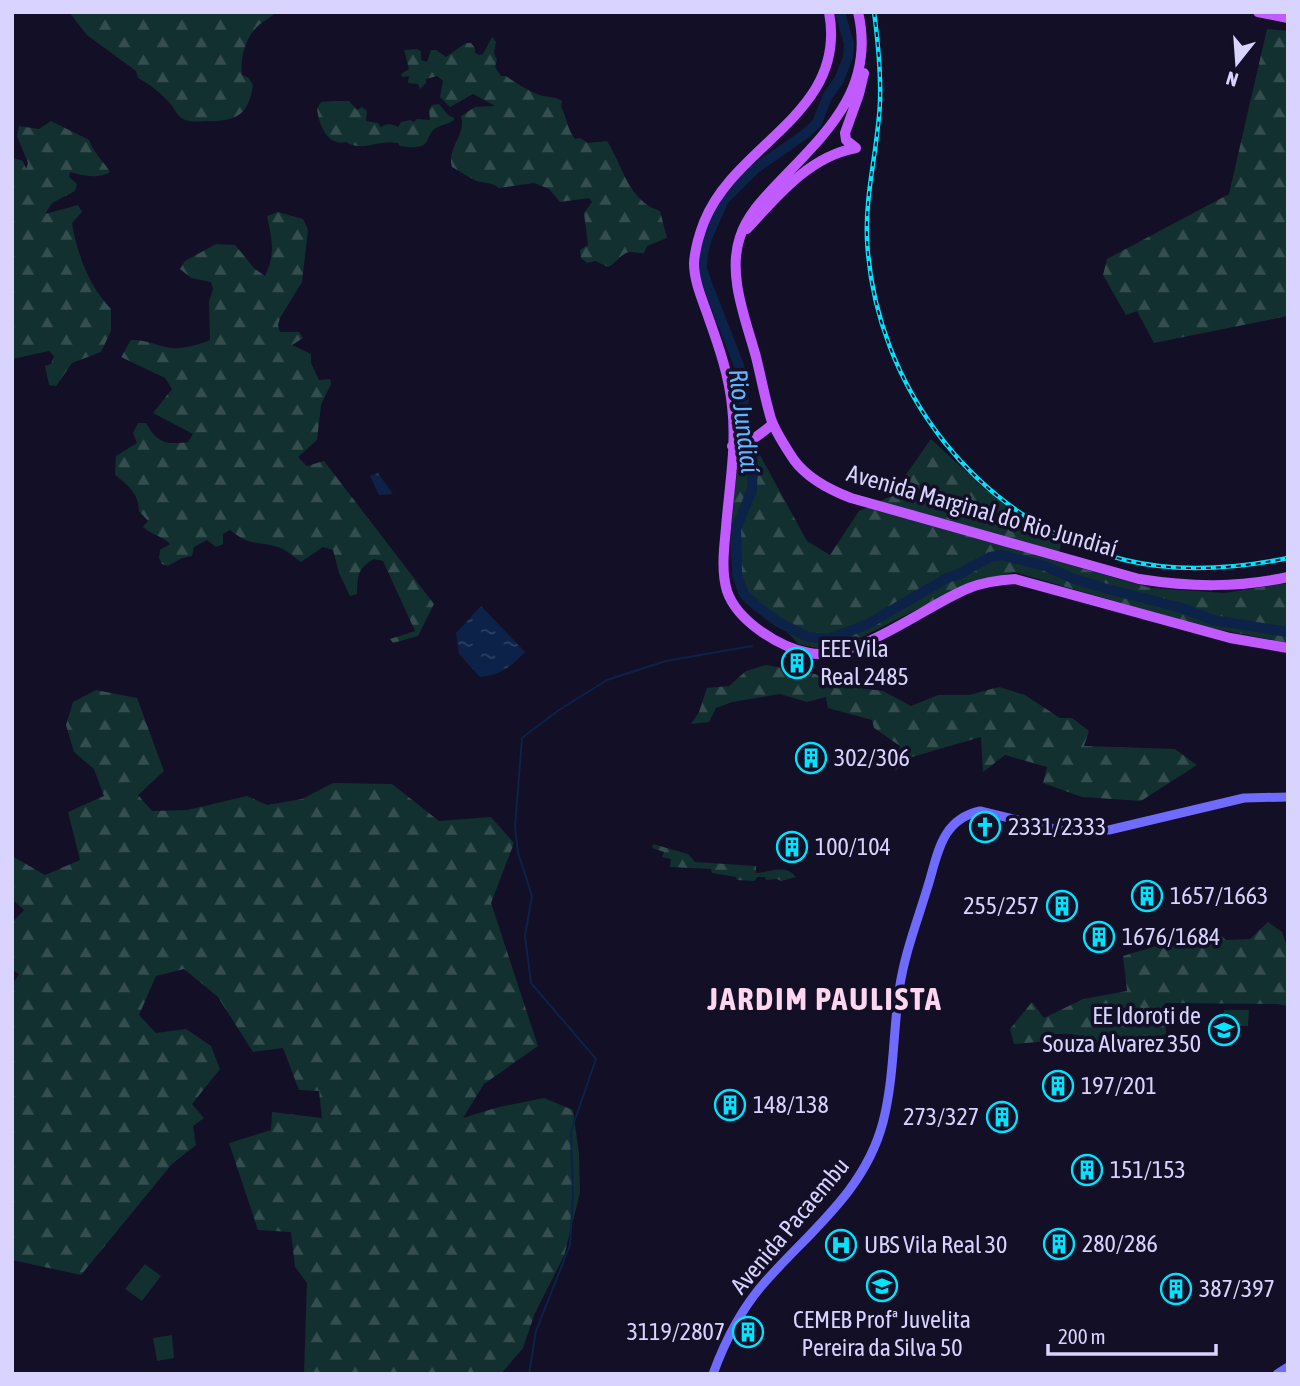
<svg xmlns="http://www.w3.org/2000/svg" width="1300" height="1386" font-family="'Asap Condensed',sans-serif">
<style>
.forest{fill:url(#forest-firs)}
.pitch{fill:#12302f}
.water{fill:url(#water-ripples)}
.lines{fill:none;stroke-linecap:round;stroke-linejoin:round}
.stream{stroke:#0c2248;stroke-width:2}
.river{stroke:#0c2248;stroke-width:10}
.secondary{stroke:#6f6bff;stroke-width:9}
.primary{stroke:#c25bff;stroke-width:10}
.rail-casing{stroke:#00e5ff;stroke-width:4.5}
.rail{stroke:#130f26;stroke-width:2;stroke-dasharray:5;stroke-linecap:butt}
.labels{text-anchor:middle;stroke-width:7;stroke-linejoin:round;paint-order:stroke}
.street-label{font-size:24px;fill:#d9d4ff;stroke:#130f26}
.poi-label{font-size:24px;fill:#d9d4ff;stroke:#130f26;text-anchor:start}
.water-label{font-size:26px;font-style:italic;fill:#62b6ff;stroke:#130f26}
.district-label{font-size:32px;font-weight:bold;letter-spacing:2px;fill:#ffd6f0;stroke:#130f26}
</style>
<defs>
<pattern id="forest-firs" width="22" height="20" patternUnits="userSpaceOnUse" patternTransform="scale(1.75)"><rect width="22" height="20" fill="#12302f"/><path d="M5 1l3.5 6h-7zM16 11l3.5 6h-7z" fill="#344d4e"/></pattern>
<pattern id="water-ripples" width="26" height="14" patternUnits="userSpaceOnUse" patternTransform="scale(1.75)"><rect width="26" height="14" fill="#0c2248"/><path d="M2 4q2-2 4 0t4 0M15 11q2-2 4 0t4 0" fill="none" stroke="#2f4163"/></pattern>
</defs>
<rect width="100%" height="100%" fill="#130f26"/>
<path class="forest" d="M69 12H276C271 18 263 21 258 26 245 38 240 58 242 75L249 78 253 85C249 114 237 121 210 121 200 121 191 123 183 119 176 115 174 107 169 102 159 92 151 85 138 78L136 71 87 35Z
M1267 29 1288 31V316L1154 343 1137 311 1126 315 1103 275 1107 259 1229 194Z
M492 37 496 42 494 53 497 60 495 67 501 76H506C514 82 535 95 544 96 552 98 554 96 562 101L561 107C567 117 567 129 575 139L580 138 588 143 607 141C623 166 628 201 660 211L667 238 647 246 644 253C640 254 636 252 632 252 622 251 617 263 608 267L595 261 587 263 581 258 580 250 588 245 584 213 592 202 589 198 560 202 549 189 534 183 499 188 492 184 476 181 452 167C446 148 467 134 461 116L475 107 495 106 473 94 450 107 440 97 443 81 437 76 426 79V83L420 89 418 84 408 83 409 76 402 77 401 74 409 69 404 50 417 49 421 51V60L427 62 431 50H436L446 57 466 43H471L475 48V53L479 55 483 54Z
M334 101H349L357 110 362 107 367 111 366 121 378 123 381 127C388 123 391 124 398 127L401 122 410 120 414 122 417 119 430 120 429 110 432 105 439 104 448 115 454 118V120C449 124 444 124 438 127 422 134 437 152 400 146L398 143C376 139 364 153 346 142 328 147 319 125 317 109L321 102Z
M51 121 89 140C94 154 103 160 110 172 100 179 82 176 70 172L69 177 77 184 75 191 52 203 45 214 78 205 82 212 72 223C77 254 89 286 111 309V331L101 352 72 363 56 386 49 385 45 366 51 364 54 356 49 351 12 359V162L14 158 23 161 26 169 28 163 17 136 19 126 39 129Z
M278 212 303 219 308 230 302 282 280 318 278 325 280 332H299L303 338 292 345 311 354V363L319 380 330 379 331 384 321 405 317 440 298 457 307 466 324 461 434 604 418 636 393 643 390 639 415 631 383 561 374 559C357 569 358 575 357 594L350 596 339 573 333 550 323 547 301 562C295 558 289 552 283 549 259 539 253 549 230 530L223 534V544L216 547 207 540 194 547 192 556 182 558 168 566 162 564 159 558 160 550 170 544C162 536 152 535 143 527L148 521 139 511C139 494 128 485 115 475L116 456 137 443 133 433 138 423H146C158 443 165 445 188 442L193 434 153 413 172 389 165 378 121 357 131 340C145 339 157 346 171 348 184 349 198 345 210 340L209 302 213 289 211 282 191 278 180 269 185 261 216 244 235 245 255 269 265 276C276 253 272 240 267 216Z
M931 439 981 486 1041 532 1063 539 1056 561 1151 588 1225 593 1288 583V643L1201 626 1014 572 965 585 862 637 826 650 798 644C785 625 763 619 747 604 719 578 736 490 739 455L742 450 754 444 807 541 830 555 859 511 891 496Z
M766 665 815 674 835 685 883 691 911 706 938 695H969L999 687 1025 695 1060 718H1072L1089 731 1084 746 1175 749 1197 765 1141 801 1082 797 1043 783 1047 767 1005 755 983 772 981 737 912 757 895 771 900 746 874 728 872 720 828 708 826 697 807 702 780 694 732 702 716 708 709 722 691 724 699 712 707 688 729 686 746 671Z
M96 690 137 698 164 771 138 795 152 811 187 810 247 796 267 805 302 799 333 783 392 784 439 821 491 817 514 843 491 903 538 1046 484 1084 463 1118 499 1107 544 1098 573 1110 579 1154 580 1193 564 1256 535 1313 523 1348 501 1374H304L307 1283 295 1267 291 1232 258 1230 229 1143 271 1130 272 1112 322 1118 319 1091 299 1090 283 1048 253 1052 218 997 184 969 156 976 139 1015 156 1033 186 1029 211 1046 220 1069 192 1104 204 1118 193 1126 196 1145 172 1164 81 1275 12 1260V985L19 974 12 970V923L24 910 12 899V856L45 875 80 860 68 812 104 796 94 769 74 752 66 725 73 702Z
M653 844 688 854 695 862 756 866V873C769 873 785 863 796 877L781 881 777 879 766 880 765 877H757L755 881 737 880 736 877 712 873 711 869 670 867 671 859 662 857 664 852 652 848Z
M1268 922 1282 932 1288 950V1006L1277 1004 1165 1003 1166 1034 1127 1049 1113 1048 1072 1034H1054L1051 1041 1014 1044 1010 1029 1032 1002 1044 1018 1083 999 1127 991 1123 956 1213 929 1226 940 1250 939Z"/>
<path class="pitch" d="M1224 1010H1249L1248 1026 1222 1025Z
M145 1264 161 1276 142 1301 125 1289Z
M172 1335 174 1358 157 1361 153 1338Z"/>
<path class="water" d="M378 473 393 494 379 495 370 476Z
M481 606 525 652C512 666 499 676 480 677L459 654 456 633Z"/>
<g class="lines">
<path class="stream" d="M801 639 808 637
M529 1374 536 1331 570 1245 573 1196 571 1131 596 1059 531 983 525 936 532 896 518 853 515 827 522 738 559 710 607 680 666 661 752 646"/>
<path class="river" d="M840 12 849 44 848 57 839 80 827 97 817 123 805 134 755 169 724 200 707 238 703 253 702 268 705 278 740 368 744 382 743 427 753 454 752 490 736 529 737 575 744 594 758 607 778 622 808 637 829 639 868 624 947 578 959 574 990 557 1002 555 1045 566 1072 578 1104 588 1182 608 1213 620 1288 632"/>
<path class="secondary" d="M713 1374C725 1341 741 1309 765 1282 810 1231 865 1191 883 1122 894 1079 893 1034 899 991 904 955 917 922 927 889 938 855 940 820 980 811L1059 830 1077 832 1109 830 1244 798 1288 797
M1277 1374 1288 1367"/>
<path class="primary" d="M829 12C848 114 736 142 704 222 699 235 695 249 694 263 694 282 703 301 709 319 719 347 729 376 732 406 737 445 729 488 726 528 724 548 721 571 727 591 737 621 779 647 809 653 857 662 924 606 969 588 984 582 999 580 1015 579L1230 638 1288 648
M858 12C876 88 827 132 780 181 764 198 747 215 740 237 727 275 746 320 756 357 761 377 765 399 771 419 776 433 786 448 794 460 808 479 830 490 851 498L1139 579C1190 587 1237 588 1288 577
M1258 12 1288 18
M856 148 846 140 845 133 859 94 864 73
M747 229C777 196 810 156 856 148
M732 446C748 446 761 433 773 424"/>
<g class="rail-casing">
<path id="rail" d="M874 12C878 42 881 72 880 102 878 148 865 193 867 239 874 387 979 524 1125 560 1178 573 1234 569 1288 558"/>
</g>
<use href="#rail" class="rail"/>
</g>
<defs>
<g id="building-ring" transform="scale(1.575)"><circle r="9.5" fill="#130f26" stroke="#00e5ff" stroke-width="1.5"/><path d="M-4-6H4V6H1V3H-1V6H-4ZM-2.5-4.3h1.7v1.8h-1.7ZM.8-4.3h1.7v1.8H.8ZM-2.5-1h1.7V.8h-1.7ZM.8-1h1.7V.8H.8Z" fill="#00e5ff"/></g>
<g id="church-ring" transform="scale(1.575)"><circle r="9.5" fill="#130f26" stroke="#00e5ff" stroke-width="1.5"/><path d="M-1.2-6h2.4v3.5h3.3v2.4h-3.3V6h-2.4V-.1h-3.3v-2.4h3.3Z" fill="#00e5ff"/></g>
<g id="school-ring" transform="scale(1.575)"><circle r="9.5" fill="#130f26" stroke="#00e5ff" stroke-width="1.5"/><path d="M0-5L7-2L0 1L-7-2ZM-4 1L0 2.5L4 1V4Q0 6-4 4Z" fill="#00e5ff"/></g>
<g id="hospital-ring" transform="scale(1.575)"><circle r="9.5" fill="#130f26" stroke="#00e5ff" stroke-width="1.5"/><path d="M-5-5h3v3.5h4V-5h3V5h-3V1.5h-4V5h-3Z" fill="#00e5ff"/></g>
</defs>
<g fill-rule="evenodd">
<use href="#building-ring" x="797" y="663"/>
<use href="#building-ring" x="811" y="758"/>
<use href="#church-ring" x="985" y="827"/>
<use href="#building-ring" x="792" y="847"/>
<use href="#building-ring" x="1147" y="896"/>
<use href="#building-ring" x="1062" y="906"/>
<use href="#building-ring" x="1099" y="937"/>
<use href="#school-ring" x="1224" y="1030"/>
<use href="#building-ring" x="1058" y="1086"/>
<use href="#building-ring" x="730" y="1105"/>
<use href="#building-ring" x="1002" y="1117"/>
<use href="#building-ring" x="1087" y="1170"/>
<use href="#building-ring" x="1059" y="1244"/>
<use href="#hospital-ring" x="841" y="1245"/>
<use href="#school-ring" x="882" y="1286"/>
<use href="#building-ring" x="1176" y="1289"/>
<use href="#building-ring" x="748" y="1332"/>
</g>
<g class="labels">
<g class="street-label">
<text transform="translate(982 511) rotate(16)" y="8">Avenida Marginal do Rio Jundiaí</text>
<text transform="translate(790 1226) rotate(-50)" y="8">Avenida Pacaembu</text>
</g>
<g class="poi-label">
<text x="820" y="657">EEE Vila<tspan x="820" dy="28">Real 2485</tspan></text>
<text x="834" y="766">302/306</text>
<text x="1008" y="835">2331/2333</text>
<text x="815" y="855">100/104</text>
<text x="1170" y="904">1657/1663</text>
<text x="1039" y="914" text-anchor="end">255/257</text>
<text x="1122" y="945">1676/1684</text>
<text x="1201" y="1024" text-anchor="end">EE Idoroti de<tspan x="1201" dy="28">Souza Alvarez 350</tspan></text>
<text x="1081" y="1094">197/201</text>
<text x="753" y="1113">148/138</text>
<text x="979" y="1125" text-anchor="end">273/327</text>
<text x="1110" y="1178">151/153</text>
<text x="1082" y="1252">280/286</text>
<text x="864" y="1253">UBS Vila Real 30</text>
<text x="1199" y="1297">387/397</text>
<text x="882" y="1328" text-anchor="middle">CEMEB Profª Juvelita<tspan x="882" dy="28">Pereira da Silva 50</tspan></text>
<text x="725" y="1340" text-anchor="end">3119/2807</text>
</g>
<g class="water-label">
<text transform="translate(744 421) rotate(83)" y="9">Rio Jundiaí</text>
</g>
<g class="district-label">
<text x="825" y="1010">JARDIM PAULISTA</text>
</g>
</g>
<rect width="1300" height="1386" fill="none" stroke="#d9d4ff" stroke-width="28"/>
<g transform="translate(1237 63) rotate(197)" stroke="#130f26" stroke-width="5" paint-order="stroke">
<path d="M0-5L12 26L0 18L-12 26Z" fill="#d9d4ff"/>
<text y="-10" font-size="19" font-weight="bold" text-anchor="middle" fill="#d9d4ff">N</text>
</g>
<path d="M1048 1344v10h168v-10" fill="none" stroke="#d9d4ff" stroke-width="3.5"/>
<text x="1058" y="1344" font-size="21" fill="#d9d4ff" stroke="#130f26" stroke-width="5" paint-order="stroke">200 m</text>
</svg>
